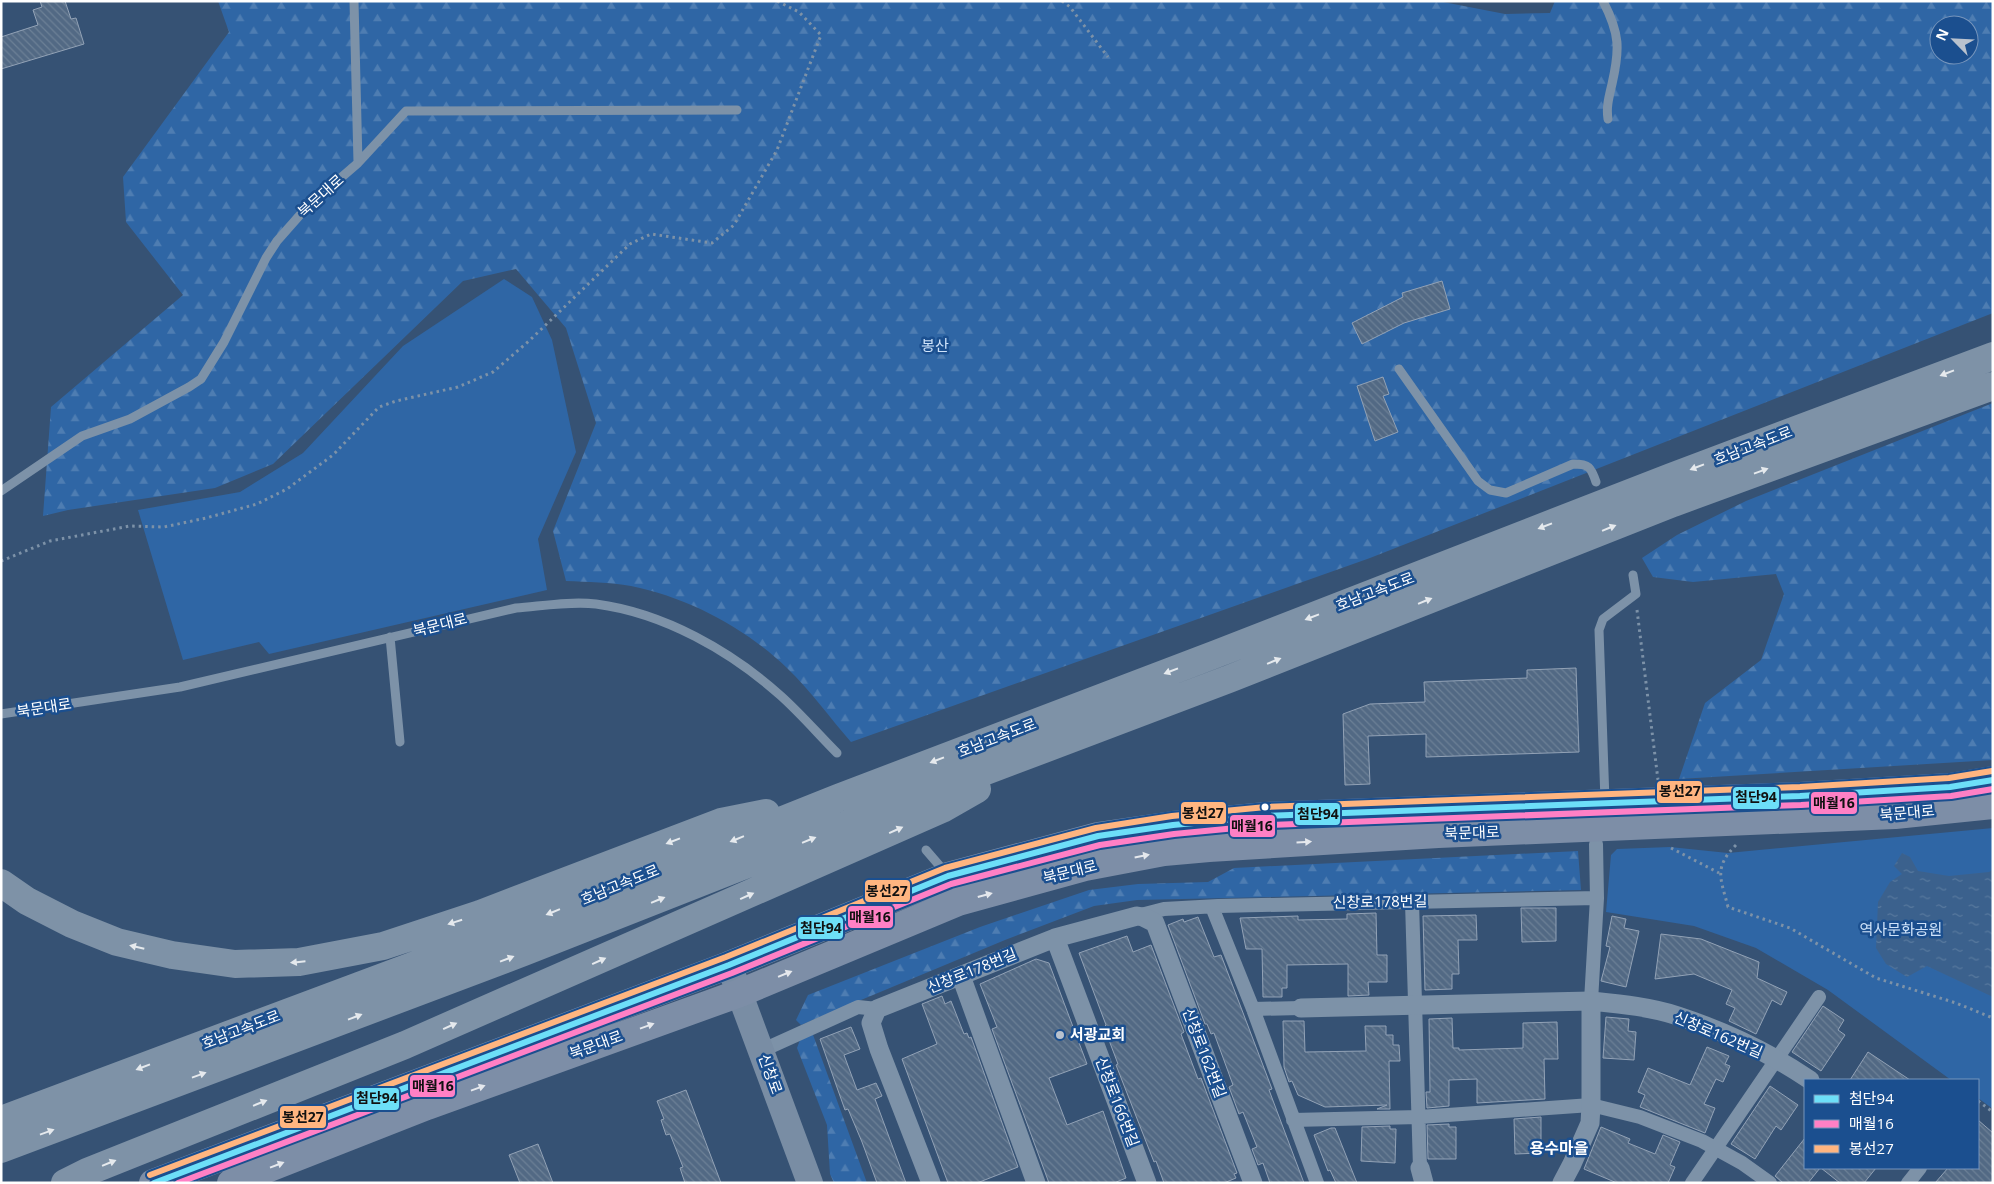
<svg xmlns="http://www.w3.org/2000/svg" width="1994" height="1184" font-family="'Open Sans','Noto Sans KR',sans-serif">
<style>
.forest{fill:url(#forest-firs);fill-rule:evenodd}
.park{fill:#2f66a5}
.water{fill:url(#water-ripples)}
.building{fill:url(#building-back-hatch);stroke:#92a2b6}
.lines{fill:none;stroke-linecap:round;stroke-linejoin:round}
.path{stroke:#7d92a8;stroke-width:3;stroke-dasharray:2.5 4;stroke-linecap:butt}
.service{stroke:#7d92a8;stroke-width:9}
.pedestrian{stroke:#7d92a8;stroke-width:14}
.minor{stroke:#7d92a8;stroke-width:19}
.secondary{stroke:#798da4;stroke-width:26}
.primary{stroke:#7d8ea7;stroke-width:28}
.motorway{stroke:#7e92a7;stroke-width:28}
.bus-1-casing{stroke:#1b4f8f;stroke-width:10}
.bus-2-casing{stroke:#1b4f8f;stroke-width:10}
.bus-3-casing{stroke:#1b4f8f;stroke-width:10}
.bus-1{stroke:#6ddff8;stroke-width:6}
.bus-2{stroke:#ff80c5;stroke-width:6}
.bus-3{stroke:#ffb580;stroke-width:6}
.oneway{fill:#e5e9ed}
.oneway2{fill:#e5e8ed}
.bus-dot{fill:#fff;stroke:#1b4f8f;stroke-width:2}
.poi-dot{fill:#b9c2ce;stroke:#1b4f8f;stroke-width:2}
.labels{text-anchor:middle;stroke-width:5;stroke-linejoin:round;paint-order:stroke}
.street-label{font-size:15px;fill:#fff;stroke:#1b4f8f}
.park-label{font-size:15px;fill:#cfe3fa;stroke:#1b4f8f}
.poi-label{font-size:15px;font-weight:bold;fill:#fff;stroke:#1b4f8f;text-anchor:start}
.neighbourhood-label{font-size:16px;font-weight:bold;fill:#fff;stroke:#1b4f8f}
.line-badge{stroke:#1b4f8f;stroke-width:2}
.pale-badge-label{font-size:14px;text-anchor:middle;font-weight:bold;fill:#111}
</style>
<defs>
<pattern id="forest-firs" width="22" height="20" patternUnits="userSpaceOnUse" patternTransform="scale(1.25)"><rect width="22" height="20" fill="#2f66a5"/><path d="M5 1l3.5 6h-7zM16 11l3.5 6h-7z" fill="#4e7db2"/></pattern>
<pattern id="water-ripples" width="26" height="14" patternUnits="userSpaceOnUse" patternTransform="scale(1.25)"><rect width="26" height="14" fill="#3b618d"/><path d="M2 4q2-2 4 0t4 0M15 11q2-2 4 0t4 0" fill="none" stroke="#58799e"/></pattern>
<pattern id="building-back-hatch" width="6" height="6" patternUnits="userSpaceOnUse" patternTransform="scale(1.25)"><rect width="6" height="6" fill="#526984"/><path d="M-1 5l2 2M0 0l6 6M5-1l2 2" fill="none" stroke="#6c8096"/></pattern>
</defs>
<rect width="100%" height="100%" fill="#365274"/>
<path class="forest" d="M218 1H1438L1505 14 1550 13 1555 1H1993V313L1370 558 851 742C830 718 810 690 787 668 744 627 689 598 631 586 610 582 588 582 566 581L553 531 596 423 566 328 516 269 463 281 273 464 215 488 68 510 43 516 51 407 183 295 126 222 123 177 229 32ZM1939 25H1969V55H1939Z
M1993 403V760L1679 779 1705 703 1761 660 1784 594 1776 574 1693 582 1653 577 1642 558 1677 535 1746 501Z
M1578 851 1581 890 1137 900 1094 906 1005 940 801 1025 796 1020 808 995 980 927 1089 890 1138 884 1208 882 1234 868Z
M812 1032 867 1183H834L830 1174 827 1125 797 1048 801 1037Z"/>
<path class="park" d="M504 279 532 297 552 340 576 452 538 539 547 590 269 654 259 642 183 660 138 510 240 492 303 453 403 346Z
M1993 828V1109L1978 1098V1080H1951L1828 990 1756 948 1694 926 1606 912 1611 855 1617 849 1670 847 1728 853Z"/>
<path class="water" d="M1902 853 1910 857 1918 871 1949 876 1989 872 1993 869V997L1927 966 1907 977 1886 964 1876 948 1878 902 1890 882 1902 874 1894 866Z"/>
<path class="building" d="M40 1H65L71 19 76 18 84 44 1 69V37L38 25 33 10 42 7Z
M1442 281 1450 309 1404 323 1362 344 1352 323 1403 297 1402 293Z
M1383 377 1389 394 1383 396 1398 432 1375 441 1357 386Z
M1576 668 1579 752 1426 757V734L1368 736 1370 784 1345 785 1343 714 1370 704 1425 702 1424 682 1527 678V670Z
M1521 908H1556V941L1522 942Z
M1376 913 1377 955H1387V982H1368L1369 995 1348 996V964L1287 965V988H1282V997H1263L1262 949H1246L1240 918 1298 916V920L1347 919V914Z
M1476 915 1477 940H1458L1459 974H1452V989L1425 990 1423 916Z
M1612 916 1626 919 1624 928 1639 931 1626 987 1601 981 1610 947 1606 946Z
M1198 917 1214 957 1221 955 1272 1089 1269 1090 1304 1183H1270L1263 1163 1258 1165 1252 1149 1257 1147 1243 1112 1239 1114 1229 1087 1233 1085 1214 1033 1211 1034 1207 1024H1205L1168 925 1183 919 1184 922Z
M1661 934 1701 939 1759 962 1757 978 1787 992 1781 1005 1772 1000 1756 1034 1729 1021 1735 1008 1726 1004 1732 990 1694 974 1655 979Z
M1127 936 1133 952 1151 945 1184 1032 1181 1034 1198 1079 1201 1078 1237 1173 1234 1174 1236 1178 1224 1183H1164L1156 1161 1154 1162 1116 1065 1118 1064 1104 1027 1106 1025 1079 953Z
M1036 959 1049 963 1087 1064 1049 1078 1067 1125 1103 1111 1126 1178 1114 1183H1049L992 1029 997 1027 980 984Z
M942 996 945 1004 951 1001 964 1034 967 1033 969 1038 971 1037 1018 1167 977 1183H948L902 1059 937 1044 922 1004Z
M1823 1006 1844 1020 1838 1030 1845 1035 1821 1071 1792 1052Z
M1606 1017 1629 1019 1628 1031 1636 1032 1634 1060 1603 1058Z
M1452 1018 1453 1048H1459V1050L1523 1048V1023L1557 1022 1558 1059H1544L1545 1099 1477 1103V1079L1449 1080V1106L1427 1108 1426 1092H1430L1429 1019Z
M1283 1021H1304L1305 1052 1366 1051 1365 1026H1386V1035H1393V1045H1399L1400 1061H1389L1390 1109H1377L1387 1105 1325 1107 1298 1095 1292 1081 1289 1082 1284 1067Z
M851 1027 860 1049 844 1055 857 1090 876 1083 882 1096 875 1099 906 1183H877L862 1142 848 1109 845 1110 834 1079 820 1039Z
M1707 1047 1729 1056 1725 1064 1730 1066 1723 1082 1716 1079 1704 1104 1715 1108 1705 1133 1640 1107 1645 1095 1638 1092 1648 1068 1690 1085Z
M1868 1052 1910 1080H1850Z
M1770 1086 1798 1105 1781 1130 1776 1126 1755 1159 1731 1144Z
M686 1090 698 1122 721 1183H685L680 1168 683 1167 670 1134 666 1135 661 1120 664 1119 657 1101Z
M1541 1117V1153L1515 1154 1514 1119Z
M1978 1120 1993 1133V1183H1935L1948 1168H1978Z
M1449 1124V1127H1456V1159H1428L1427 1125Z
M1390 1126V1129H1396L1395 1163 1361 1161 1362 1127Z
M1601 1127 1630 1139 1628 1143 1655 1154 1663 1135 1680 1142 1670 1165 1675 1167 1668 1183H1617L1584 1169Z
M1331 1128H1335L1357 1183H1336L1330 1170 1328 1171 1314 1135Z
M1805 1138V1168H1820L1808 1183H1783L1775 1176Z
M538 1144 553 1183H520L509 1155Z
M1821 1168H1876L1864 1183H1840Z"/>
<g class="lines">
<path class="path" d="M1062 1 1070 7 1108 57
M1 561 50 541 130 526 164 527 206 518 257 504 287 489 333 455 379 407 396 401 458 387 493 372 530 340 630 244 651 234 712 243 734 225 777 150 821 35 799 12 777 1
M1637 610 1658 780
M1736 845C1713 868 1721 879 1728 907L1790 928 1876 978 1956 1003 1993 1018
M1671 848 1719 873
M1978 1101 1993 1112"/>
<path class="service" d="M354 1 358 163
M1603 1C1620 34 1620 49 1612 84 1609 97 1606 107 1608 119
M1399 369 1478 481 1490 490 1506 493 1573 464C1589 464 1591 467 1596 482
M1 491 82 436 130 419 189 387 201 379 224 342 266 258 277 241 307 207 358 163 406 111 737 110
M390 637 400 742
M1 714 180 687 516 608C542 606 570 601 596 604 664 613 731 651 781 696 801 714 819 735 837 753
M1605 801 1599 630 1603 619 1636 594 1633 575
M926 850 945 872"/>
<path class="pedestrian" d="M1412 902 1420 1168
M1212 907 1253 1009 1317 1183
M1137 916 1164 909 1218 906 1597 898
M1591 1001 1597 898 1596 844
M1253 1009 1301 1008
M761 1051 858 1007 877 1009
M1293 1120 1419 1117 1591 1105 1640 1117 1702 1141 1742 1163 1770 1183
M1692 1183 1819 997
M1908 1183 1920 1168"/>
<path class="minor" d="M1055 938 1147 1183
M961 976 1036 1183
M1301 1008 1591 1001C1620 1004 1651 1007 1678 1016 1724 1031 1770 1053 1810 1080
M1420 1168 1424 1183
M931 1183 879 1049 871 1023 877 1009 1055 938 1137 916 1143 917 1155 923 1253 1183
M1562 1183 1572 1164 1590 1123 1591 1105V1001"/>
<path class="secondary" d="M729 965 810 1183"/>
<path class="primary" d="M153 1183 729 965 948 876 1098 836 1173 825 1266 816 1800 796 1950 787 1993 780
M231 1183 427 1106 740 993 958 902 1085 867 1164 852 1209 848 1438 834 1895 815 1993 805"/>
<path class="motorway" d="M1 883 27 901 72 924 117 942 172 955 235 964 299 962 383 946 480 914 721 822 766 813
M1 1120 503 932 838 798 1216 654 1671 477 1993 356
M1 1149 524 952 912 799 1229 679 1673 503 1993 386
M65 1183 87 1172 405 1045 942 809 977 789"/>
<g class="bus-1-casing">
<path id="bus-1" d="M154 1183 729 965 948 876 1098 836 1173 825 1266 816 1800 796 1950 787 1993 780"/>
</g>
<g class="bus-2-casing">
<path id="bus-2" d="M178 1183 732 973 951 884 1100 845 1174 834 1267 825 1801 805 1951 796 1993 789"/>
</g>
<g class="bus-3-casing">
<path id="bus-3" d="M150 1175 726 957 945 868 1096 828 1172 816 1266 807 1800 787 1949 778 1992 771"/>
</g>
<use href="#bus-1" class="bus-1"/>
<use href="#bus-2" class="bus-2"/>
<use href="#bus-3" class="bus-3"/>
</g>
<defs><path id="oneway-solid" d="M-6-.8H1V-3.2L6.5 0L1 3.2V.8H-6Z" transform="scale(1.25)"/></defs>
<g class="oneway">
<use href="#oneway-solid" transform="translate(1947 373) rotate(159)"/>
<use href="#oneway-solid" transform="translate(1697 467) rotate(159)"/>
<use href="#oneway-solid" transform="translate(1761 471) rotate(-20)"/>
<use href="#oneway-solid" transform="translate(1545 526) rotate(159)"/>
<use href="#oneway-solid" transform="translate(1609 528) rotate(-22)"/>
<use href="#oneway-solid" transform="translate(1425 601) rotate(-22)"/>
<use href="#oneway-solid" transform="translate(1312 617) rotate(159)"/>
<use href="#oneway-solid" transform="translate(1274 661) rotate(-22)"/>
<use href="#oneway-solid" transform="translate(1171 671) rotate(159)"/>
<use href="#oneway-solid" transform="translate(937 760) rotate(159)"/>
<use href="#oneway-solid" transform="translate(896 830) rotate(-24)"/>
<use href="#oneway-solid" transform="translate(737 839) rotate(158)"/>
<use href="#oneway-solid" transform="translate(809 840) rotate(-22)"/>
<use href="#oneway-solid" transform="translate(673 841) rotate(159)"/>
<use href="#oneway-solid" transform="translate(747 896) rotate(-24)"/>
<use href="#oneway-solid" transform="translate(658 900) rotate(-22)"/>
<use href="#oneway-solid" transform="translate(553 912) rotate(158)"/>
<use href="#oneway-solid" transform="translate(455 922) rotate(162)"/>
<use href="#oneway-solid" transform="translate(137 947) rotate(-167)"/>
<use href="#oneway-solid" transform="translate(507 959) rotate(-21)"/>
<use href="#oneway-solid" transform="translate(599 961) rotate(-24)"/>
<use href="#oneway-solid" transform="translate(298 962) rotate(174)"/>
<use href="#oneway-solid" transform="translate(355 1017) rotate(-21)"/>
<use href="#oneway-solid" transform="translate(450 1026) rotate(-24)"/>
<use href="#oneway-solid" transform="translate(143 1067) rotate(159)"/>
<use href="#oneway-solid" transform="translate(199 1075) rotate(-20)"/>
<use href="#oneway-solid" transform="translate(260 1103) rotate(-22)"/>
<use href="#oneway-solid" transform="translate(47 1132) rotate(-20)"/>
<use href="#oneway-solid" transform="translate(109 1163) rotate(-22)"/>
</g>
<g class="oneway2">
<use href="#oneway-solid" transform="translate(1304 842) rotate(-4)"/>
<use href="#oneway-solid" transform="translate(1142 856) rotate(-11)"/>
<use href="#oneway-solid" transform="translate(985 895) rotate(-15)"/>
<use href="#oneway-solid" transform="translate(785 974) rotate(-22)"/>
<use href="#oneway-solid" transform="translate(647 1026) rotate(-20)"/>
<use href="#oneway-solid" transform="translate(478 1088) rotate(-20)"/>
<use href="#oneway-solid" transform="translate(277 1165) rotate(-21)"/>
</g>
<circle class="bus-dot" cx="1265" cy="807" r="4.5"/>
<circle class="poi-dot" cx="1060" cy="1035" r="5"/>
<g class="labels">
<g class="street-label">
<text transform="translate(321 196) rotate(-42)" y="5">북문대로</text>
<text transform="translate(1753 446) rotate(-21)" y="5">호남고속도로</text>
<text transform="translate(1375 592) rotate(-21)" y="5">호남고속도로</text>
<text transform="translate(440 625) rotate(-14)" y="5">북문대로</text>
<text transform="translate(44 708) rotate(-9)" y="5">북문대로</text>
<text transform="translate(997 738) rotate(-21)" y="5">호남고속도로</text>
<text transform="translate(1907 813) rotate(-5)" y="5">북문대로</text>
<text transform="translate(1472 833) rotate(-2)" y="5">북문대로</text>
<text transform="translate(1070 872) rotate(-14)" y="5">북문대로</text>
<text transform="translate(620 885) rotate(-22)" y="5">호남고속도로</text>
<text transform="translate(1380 902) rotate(-1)" y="5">신창로178번길</text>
<text transform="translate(972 971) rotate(-22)" y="5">신창로178번길</text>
<text transform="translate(241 1030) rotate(-21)" y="5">호남고속도로</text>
<text transform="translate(1718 1035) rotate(23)" y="5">신창로162번길</text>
<text transform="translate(596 1045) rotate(-20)" y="5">북문대로</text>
<text transform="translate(1204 1053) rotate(69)" y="5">신창로162번길</text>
<text transform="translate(770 1074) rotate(70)" y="5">신창로</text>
<text transform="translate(1117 1102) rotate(69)" y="5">신창로166번길</text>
</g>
<g class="park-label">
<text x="935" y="351">봉산</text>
<text x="1901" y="935">역사문화공원</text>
</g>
<g class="poi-label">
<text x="1070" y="1040">서광교회</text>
</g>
<g class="neighbourhood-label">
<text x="1559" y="1154">용수마을</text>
</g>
</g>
<g class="line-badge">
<rect x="1656" y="780" width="47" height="24" rx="5" fill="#ffb580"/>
<rect x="1732" y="786" width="48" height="24" rx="5" fill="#6ddff8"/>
<rect x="1810" y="791" width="48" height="24" rx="5" fill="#ff80c5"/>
<rect x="1180" y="801" width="47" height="24" rx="5" fill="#ffb580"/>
<rect x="1294" y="802" width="47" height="24" rx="5" fill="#6ddff8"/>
<rect x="1229" y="814" width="47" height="24" rx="5" fill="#ff80c5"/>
<rect x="864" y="879" width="47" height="24" rx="5" fill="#ffb580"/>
<rect x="847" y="905" width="47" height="24" rx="5" fill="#ff80c5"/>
<rect x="797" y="916" width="47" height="24" rx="5" fill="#6ddff8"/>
<rect x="409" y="1074" width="47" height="24" rx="5" fill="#ff80c5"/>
<rect x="353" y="1087" width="47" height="24" rx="5" fill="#6ddff8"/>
<rect x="279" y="1105" width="48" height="24" rx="5" fill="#ffb580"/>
</g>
<g class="pale-badge-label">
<text x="1680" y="796">봉선27</text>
<text x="1756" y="802">첨단94</text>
<text x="1834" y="808">매월16</text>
<text x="1203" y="818">봉선27</text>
<text x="1318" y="819">첨단94</text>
<text x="1252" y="831">매월16</text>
<text x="887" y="896">봉선27</text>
<text x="870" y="922">매월16</text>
<text x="821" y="933">첨단94</text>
<text x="433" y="1091">매월16</text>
<text x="377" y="1103">첨단94</text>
<text x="303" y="1122">봉선27</text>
</g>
<rect width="1994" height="1184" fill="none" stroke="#ffffff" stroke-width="5"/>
<rect x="1804" y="1079" width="175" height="90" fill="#1b4f8f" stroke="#7695bc"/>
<rect x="1814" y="1095" width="25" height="8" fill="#6ddff8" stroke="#7695bc"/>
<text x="1849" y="1104" font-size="15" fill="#ffffff">첨단94</text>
<rect x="1814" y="1120" width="25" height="8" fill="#ff80c5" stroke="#7695bc"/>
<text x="1849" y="1129" font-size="15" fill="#ffffff">매월16</text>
<rect x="1814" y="1145" width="25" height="8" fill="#ffb580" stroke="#7695bc"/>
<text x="1849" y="1154" font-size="15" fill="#ffffff">봉선27</text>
<g transform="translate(1954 40) rotate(294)"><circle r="24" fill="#1b4f8f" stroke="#7695bc"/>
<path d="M0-4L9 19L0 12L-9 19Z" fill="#b9c2ce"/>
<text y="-8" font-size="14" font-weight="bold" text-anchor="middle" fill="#ffffff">N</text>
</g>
</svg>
